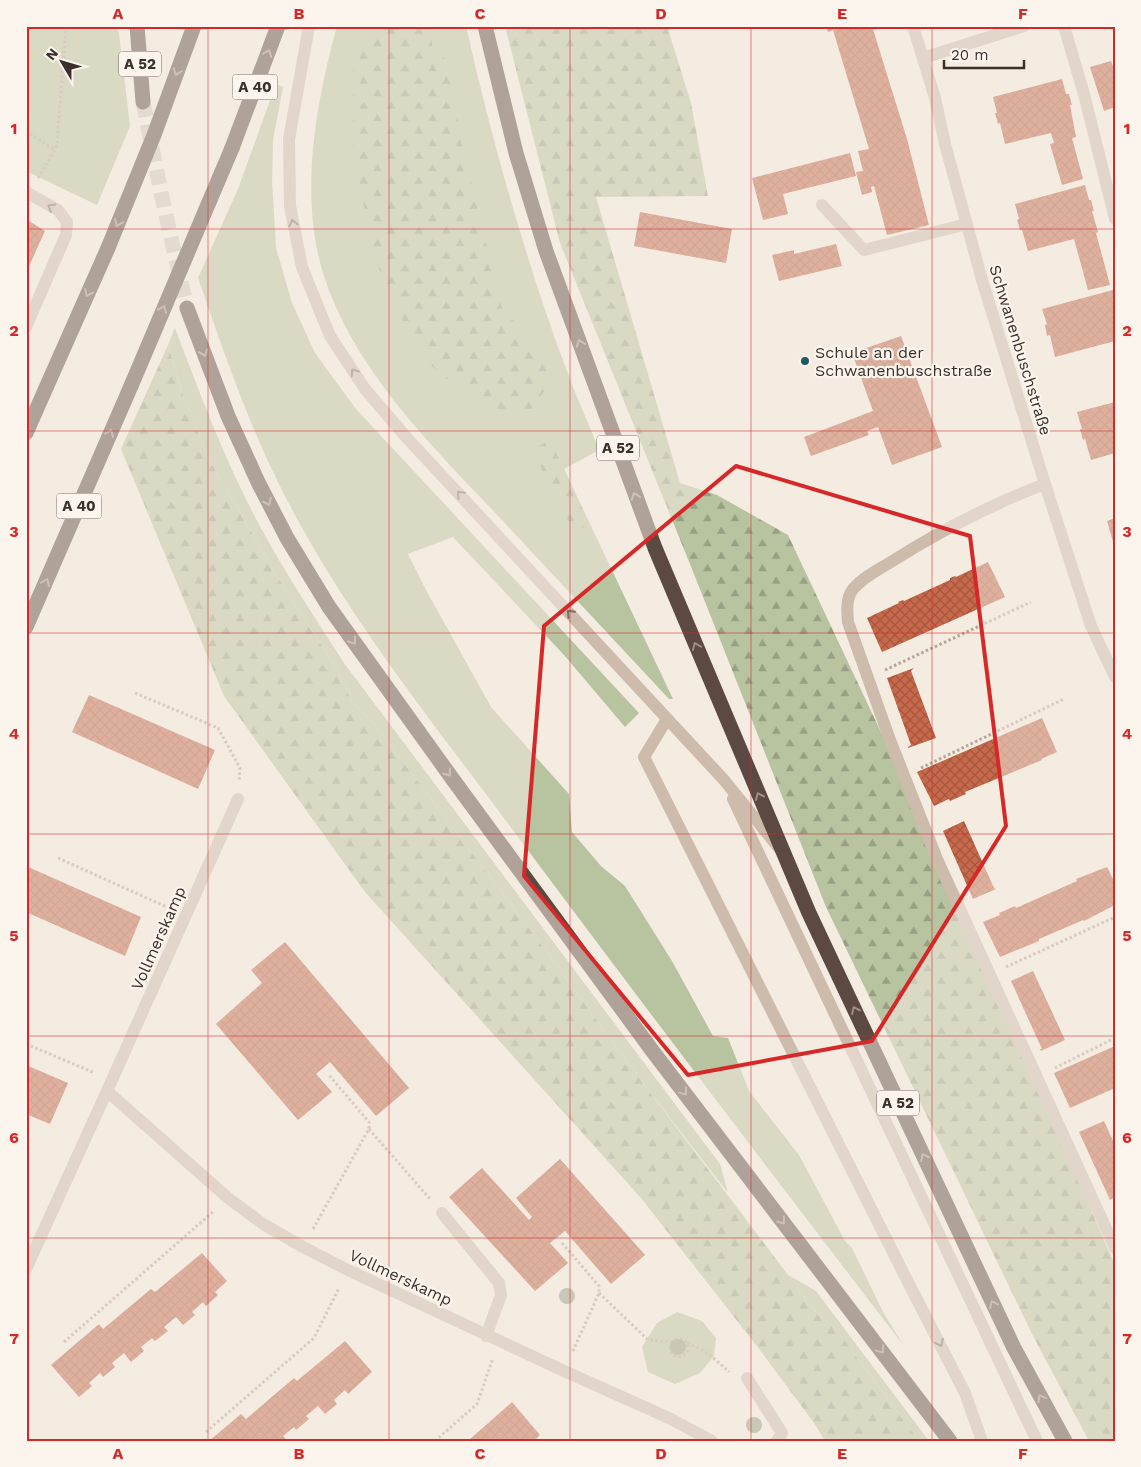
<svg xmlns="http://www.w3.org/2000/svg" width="1141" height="1467" font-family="'Work Sans',sans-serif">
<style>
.green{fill:#b8c4a0}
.forest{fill:url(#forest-firs)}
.building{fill:url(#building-cross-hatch)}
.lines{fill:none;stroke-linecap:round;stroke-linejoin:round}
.highway-tunnel{stroke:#cfc6bd;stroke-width:15;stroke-dasharray:15 8;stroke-linecap:butt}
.path{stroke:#b9a596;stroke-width:3;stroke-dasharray:2.5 2.5;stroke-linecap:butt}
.minor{stroke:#cdbbac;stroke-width:12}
.highway{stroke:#5c4a42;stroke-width:15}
.highway-bridge{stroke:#5c4a42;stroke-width:15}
.tree{fill:#969b7f}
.oneway{stroke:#9c8e87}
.oneway2{stroke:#7d6f65}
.marked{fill:none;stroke:#d62828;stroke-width:4;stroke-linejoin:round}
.grid{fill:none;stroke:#d62828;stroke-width:1;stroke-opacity:0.55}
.poi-dot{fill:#1f5a5e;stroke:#fbf5ee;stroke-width:2}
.labels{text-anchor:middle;stroke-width:4.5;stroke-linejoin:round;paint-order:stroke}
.shield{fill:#fbf5ee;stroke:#756b66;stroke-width:1}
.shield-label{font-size:15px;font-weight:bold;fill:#3b302b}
.street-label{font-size:16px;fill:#3b302b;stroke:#fbf5ee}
.poi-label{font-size:16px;fill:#3b302b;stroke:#fbf5ee;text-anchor:start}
.neatline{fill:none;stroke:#d62828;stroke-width:2}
.grid-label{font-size:16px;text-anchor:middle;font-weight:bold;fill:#d62828}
</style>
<defs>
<pattern id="forest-firs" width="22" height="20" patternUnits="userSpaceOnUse" patternTransform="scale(1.25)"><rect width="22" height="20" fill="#b8c4a0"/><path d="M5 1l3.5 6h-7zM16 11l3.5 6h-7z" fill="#97a083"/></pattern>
<pattern id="building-cross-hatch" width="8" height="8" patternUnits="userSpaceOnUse" patternTransform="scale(1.25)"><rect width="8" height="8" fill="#c8694b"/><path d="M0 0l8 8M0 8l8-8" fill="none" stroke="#a4573f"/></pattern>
</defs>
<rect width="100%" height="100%" fill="#f4ebe1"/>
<path class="green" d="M26 26H118L130 126 97 205 26 171Z
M337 26H466C492 141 524 255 565 366 575 394 588 422 599 450L564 469 673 699H669C613 639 557 579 501 519 432 446 354 371 323 273 299 194 316 103 337 26Z
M276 84 283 87 273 140 272 182 276 248 292 303 315 353 356 409 639 713 625 727 564 655 453 537 408 554 426 590 491 707 569 794 572 832 601 866 625 886 672 961 713 1036 728 1038 749 1091 799 1155 845 1241 852 1248 883 1312 904 1346C775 1178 647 1010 521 841 439 730 351 623 287 500 250 429 224 353 198 278L238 189Z
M175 328C201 397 227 466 262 530 287 576 316 619 344 663L720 1164 728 1193 640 1079 540 943 376 726 352 702 337 669 287 593 208 458 182 392 168 345Z
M788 1275 816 1291 929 1441H919L834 1326 819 1316Z
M677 1312 702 1321 716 1338 714 1356 700 1373 675 1384 648 1372 642 1347 657 1323Z"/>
<path class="forest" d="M385 26H430L433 52 449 61 461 141 502 308 548 360 547 387 530 412 505 414 453 384 429 364 410 335 380 272 363 202 353 143V58Z
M505 26H667L691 103 708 196 596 197 680 483 717 495 788 535 896 764 1115 1265V1441H1089L1033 1336 826 907 692 569 560 243Z
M168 345 182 392 208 458 287 593 337 669 352 702 376 726 540 943 640 1079 819 1316 834 1326 919 1441H825L814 1423 760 1350 641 1198 365 892 224 696 121 449Z
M550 439 590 525 574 532 532 451Z"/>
<path class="building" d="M826 26H872L907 139 929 225 887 235 874 186 871 187 872 192 862 195 856 172 863 171 858 151 869 149 833 30 828 32Z
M1111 61 1115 71V107L1104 111 1090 67Z
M1062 79 1066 94H1069L1072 105H1070L1076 137 1072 138 1083 179 1062 185 1050 144 1054 143 1051 133 1005 144 1000 123 998 124 995 113H997L993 97Z
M850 153 856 176 783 194 788 214 763 220 752 178Z
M1085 185 1089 200H1091L1094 211H1092L1098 232 1096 233 1110 285 1088 290 1074 239 1028 251 1022 230H1020L1017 220 1019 219 1015 204Z
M640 212 732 229 726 263 634 246Z
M26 219 45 231 26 273Z
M836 244 842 266 779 281 772 255 794 250V254Z
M1113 290 1115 297V341L1055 357 1050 335 1047 336 1045 325 1047 324 1042 309Z
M901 336 942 447 892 465 878 427 867 431 869 435 811 456 804 437 873 411 852 353Z
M1115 402V453L1091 460 1085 439 1083 440 1080 429H1082L1077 412Z
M1115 518V545H1114L1107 521Z
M988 562 1005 597 882 652 867 618 899 603 898 602 903 600 904 601 950 580V578L955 576 956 577Z
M914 668 911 671 936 738 908 748V747L911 745 887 678Z
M89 695 215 750 198 789 72 732Z
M1042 718 1057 752 1041 759 1042 760 965 792 966 794 950 801 949 799 934 806 917 772Z
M964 821 994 888 996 889 973 899 943 831Z
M26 866 141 917 125 956 26 912Z
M1107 867 1115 883V905L1084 921 1083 920 1039 939V941L1000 957 983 922 1000 915 999 913 1015 906 1016 908 1077 881 1076 879Z
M285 942 409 1088 376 1116 330 1062 316 1074 332 1092 298 1120 216 1024 262 983 251 970Z
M1033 971 1065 1040 1041 1051 1040 1049H1042L1011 981Z
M1115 1046V1088L1070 1108 1054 1073Z
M26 1065 68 1083 50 1124 26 1114Z
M1104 1121 1115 1145V1197L1110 1200 1079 1132Z
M560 1159 645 1255 611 1284 565 1231 550 1243 568 1263 535 1291 449 1197 482 1168 529 1220 532 1217 516 1198Z
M202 1253 227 1281 215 1292 218 1295 206 1306 203 1302 192 1312 195 1315 183 1325 176 1317 164 1327 168 1331 155 1341 152 1338 141 1347 144 1351 131 1362 124 1353 112 1363 115 1367 103 1377 100 1373 89 1383 92 1386 79 1397 51 1365 99 1324 103 1329 151 1289 155 1292Z
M345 1341 372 1372 348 1394 345 1390 334 1400 337 1404 325 1414 318 1406 306 1416 309 1419 296 1430 294 1427 283 1436 286 1439 284 1441H209L241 1414 246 1419 294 1378 297 1381Z
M512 1402 540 1435 534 1441H468Z"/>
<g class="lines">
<path class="highway-tunnel" d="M143 102 161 193 187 308"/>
<path class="path" d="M26 131 55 150
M38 178 55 150 57 143 66 26
M885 670 1031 602
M135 693 218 728 240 768 239 781
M921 768 1064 699
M58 858 169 908
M1006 967 1115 917
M26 1044 95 1073
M1055 1068 1115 1038
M369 1129 430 1199
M313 1229 369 1129V1122L328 1074
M562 1243 599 1286V1293L572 1353
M599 1293 646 1338 650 1340 673 1342
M670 1348a9 9 0 1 1 18 0a9 9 0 1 1-18 0Z
M64 1342 214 1211
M687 1344C703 1347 717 1361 729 1372
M206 1432 314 1338 339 1288
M435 1441 477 1404 493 1358"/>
<path class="minor" d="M309 26 289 139 290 206 302 267 330 336 365 389 407 438 724 780 779 848
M913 26 935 98 945 144 982 280 1045 484 1091 626 1115 677
M1064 26 1084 94 1115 219
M923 58 1024 26
M26 192 58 210 67 222 66 235 26 327
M822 205 864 250 967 224
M1045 484C992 504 942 530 894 560 880 569 864 576 853 589 846 598 847 611 848 622L890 740 937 859 1115 1248
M667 719 644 757 909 1284 965 1393 982 1441
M238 799 107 1091 228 1198 263 1224 303 1247 348 1270 564 1371 669 1418 712 1441
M733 799 1037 1441
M442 1213 499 1283 501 1295 486 1336
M26 1269 107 1091
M747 1378 782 1433 777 1441"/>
<path class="highway" d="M137 26 143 102
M485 26 516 153 546 251 655 548 809 913 1014 1348 1065 1441
M232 148 278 26
M187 308 228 416 258 482 287 538 329 607 454 781 654 1053 950 1441
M26 433 108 248
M26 627 131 386"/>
<path class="highway-bridge" d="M108 248 154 135 194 26
M131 386 232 148"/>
</g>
<g class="tree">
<circle cx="567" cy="1296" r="8"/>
<circle cx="678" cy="1347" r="8"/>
<circle cx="754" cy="1425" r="8"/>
</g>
<defs><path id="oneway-chevron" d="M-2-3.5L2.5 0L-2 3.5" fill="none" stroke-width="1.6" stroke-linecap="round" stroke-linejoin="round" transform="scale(1.25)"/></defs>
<g class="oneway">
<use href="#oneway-chevron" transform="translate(268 53) rotate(-69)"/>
<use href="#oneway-chevron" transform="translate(177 72) rotate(110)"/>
<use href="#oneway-chevron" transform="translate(118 223) rotate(112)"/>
<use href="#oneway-chevron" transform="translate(88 293) rotate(114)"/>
<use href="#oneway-chevron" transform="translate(163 309) rotate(-67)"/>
<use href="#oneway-chevron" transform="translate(580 343) rotate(-110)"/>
<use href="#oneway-chevron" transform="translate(204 353) rotate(70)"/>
<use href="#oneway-chevron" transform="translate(110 433) rotate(-67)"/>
<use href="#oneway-chevron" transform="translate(635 496) rotate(-110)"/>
<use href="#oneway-chevron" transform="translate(268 502) rotate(63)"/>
<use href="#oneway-chevron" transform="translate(46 582) rotate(-67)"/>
<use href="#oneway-chevron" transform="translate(353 641) rotate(54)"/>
<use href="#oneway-chevron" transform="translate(696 646) rotate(-113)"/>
<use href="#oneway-chevron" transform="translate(448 773) rotate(54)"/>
<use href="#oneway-chevron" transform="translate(759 796) rotate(-114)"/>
<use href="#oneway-chevron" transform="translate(855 1010) rotate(-115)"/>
<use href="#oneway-chevron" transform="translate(684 1092) rotate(53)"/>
<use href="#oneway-chevron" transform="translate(924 1157) rotate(-115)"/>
<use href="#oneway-chevron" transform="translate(782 1221) rotate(53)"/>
<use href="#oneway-chevron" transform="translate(993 1304) rotate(-115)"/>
<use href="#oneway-chevron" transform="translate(881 1350) rotate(53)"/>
<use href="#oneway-chevron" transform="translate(1041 1398) rotate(-119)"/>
</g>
<g class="oneway2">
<use href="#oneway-chevron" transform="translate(51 207) rotate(-149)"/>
<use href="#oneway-chevron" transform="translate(293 223) rotate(-101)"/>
<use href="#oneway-chevron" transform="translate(354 372) rotate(-124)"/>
<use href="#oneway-chevron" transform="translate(460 494) rotate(-133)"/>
<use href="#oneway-chevron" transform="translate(570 613) rotate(-133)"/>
<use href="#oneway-chevron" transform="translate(940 1343) rotate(63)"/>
</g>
<path d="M0 0H1141V1467H0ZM736 466 970 536 1006 826 872 1041 688 1075 524 876 544 626Z" fill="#f4ebe1" fill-opacity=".55" fill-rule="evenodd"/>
<path class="marked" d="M736 466 970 536 1006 826 872 1041 688 1075 524 876 544 626Z"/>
<path class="grid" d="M208 26V1441M389 26V1441M570 26V1441M751 26V1441M932 26V1441M26 229H1115M26 431H1115M26 633H1115M26 834H1115M26 1036H1115M26 1238H1115"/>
<circle class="poi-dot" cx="805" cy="361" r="5"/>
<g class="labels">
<g class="shield">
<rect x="119" y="51.5" width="42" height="25" rx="4"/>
<rect x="232.5" y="74.5" width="45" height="25" rx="4"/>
<rect x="597" y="435.5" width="42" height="25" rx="4"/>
<rect x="56.5" y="493.5" width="45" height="25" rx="4"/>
<rect x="877" y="1090.5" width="42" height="25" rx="4"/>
</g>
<g class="shield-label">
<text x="140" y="69">A 52</text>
<text x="255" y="92">A 40</text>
<text x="618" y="453">A 52</text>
<text x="79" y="511">A 40</text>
<text x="898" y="1108">A 52</text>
</g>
<g class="street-label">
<text transform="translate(1021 350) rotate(73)" y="6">Schwanenbuschstraße</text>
<text transform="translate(158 938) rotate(-66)" y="6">Vollmerskamp</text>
<text transform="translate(401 1277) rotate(25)" y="6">Vollmerskamp</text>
</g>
<g class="poi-label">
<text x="815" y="358">Schule an der<tspan x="815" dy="18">Schwanenbuschstraße</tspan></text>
</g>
</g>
<rect width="1141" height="1467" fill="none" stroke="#fbf5ee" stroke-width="55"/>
<g transform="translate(62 62) rotate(308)" stroke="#fbf5ee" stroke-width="4" paint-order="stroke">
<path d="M0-4L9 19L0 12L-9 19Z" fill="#3b302b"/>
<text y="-8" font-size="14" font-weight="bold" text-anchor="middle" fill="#3b302b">N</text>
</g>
<path d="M944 60v8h80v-8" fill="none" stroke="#3b302b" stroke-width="2.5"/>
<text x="951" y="60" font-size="15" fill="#3b302b" stroke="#fbf5ee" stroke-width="4" paint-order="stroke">20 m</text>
<rect x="28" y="28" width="1086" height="1412" class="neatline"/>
<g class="grid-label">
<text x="118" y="19">A</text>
<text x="299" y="19">B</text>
<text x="480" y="19">C</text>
<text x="661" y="19">D</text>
<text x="842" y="19">E</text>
<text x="1023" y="19">F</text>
<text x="14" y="134">1</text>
<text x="1127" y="134">1</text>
<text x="14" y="336">2</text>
<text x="1127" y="336">2</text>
<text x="14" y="537">3</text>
<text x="1127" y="537">3</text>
<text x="14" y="739">4</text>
<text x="1127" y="739">4</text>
<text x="14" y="941">5</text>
<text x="1127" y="941">5</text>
<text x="14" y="1143">6</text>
<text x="1127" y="1143">6</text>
<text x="14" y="1344">7</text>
<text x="1127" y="1344">7</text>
<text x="118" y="1459">A</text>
<text x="299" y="1459">B</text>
<text x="480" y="1459">C</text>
<text x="661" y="1459">D</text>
<text x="842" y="1459">E</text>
<text x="1023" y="1459">F</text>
</g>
</svg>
